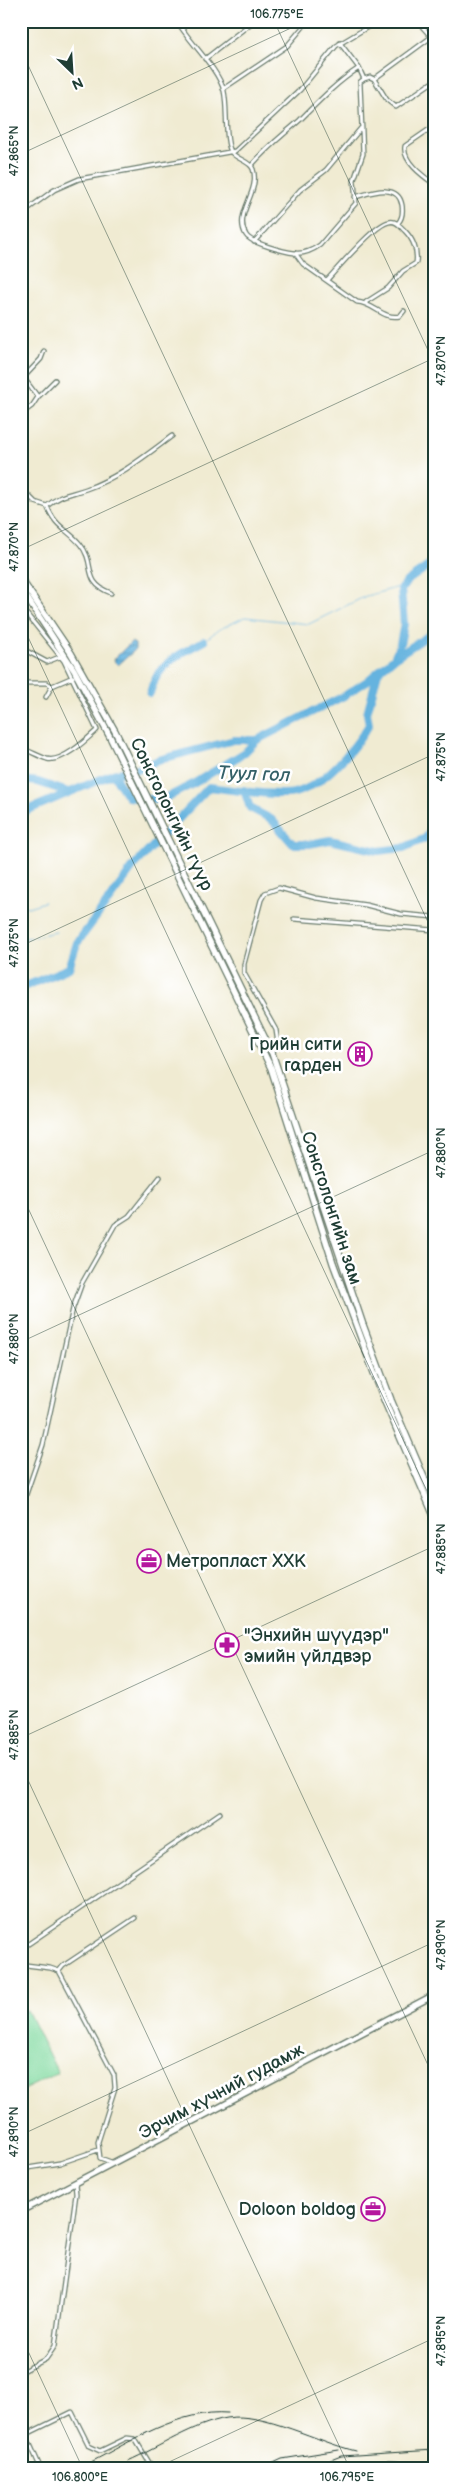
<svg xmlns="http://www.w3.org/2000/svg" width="455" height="2490" font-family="'Balsamiq Sans',sans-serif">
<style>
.park{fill:#81daa0;stroke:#508c6a}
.water{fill:url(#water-rules);stroke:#42788a}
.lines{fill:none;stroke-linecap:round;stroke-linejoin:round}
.stream{stroke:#65b3df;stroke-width:1}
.river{stroke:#65b3df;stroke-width:8}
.minor-casing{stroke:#687a6b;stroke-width:5.5}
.secondary-casing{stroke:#687a6b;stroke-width:8}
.primary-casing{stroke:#687a6b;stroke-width:8}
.minor{stroke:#fff;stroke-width:3}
.secondary{stroke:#fff;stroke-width:5}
.primary{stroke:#fff;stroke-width:5.5}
.rail{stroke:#1f3d34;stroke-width:1}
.ticks{fill:none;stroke:#1f3d34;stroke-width:1;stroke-opacity:0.45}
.labels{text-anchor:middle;stroke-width:5;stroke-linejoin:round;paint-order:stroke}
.street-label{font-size:18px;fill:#1f3d34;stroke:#fff}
.poi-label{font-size:18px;fill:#1f3d34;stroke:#fff;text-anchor:end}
.water-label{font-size:19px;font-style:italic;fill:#346067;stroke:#fff}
.neatline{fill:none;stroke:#1f3d34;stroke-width:2}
.ticks-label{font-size:12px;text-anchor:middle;fill:#1f3d34}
</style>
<defs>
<pattern id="water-rules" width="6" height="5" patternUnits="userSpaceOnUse" patternTransform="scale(1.25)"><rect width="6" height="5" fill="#65b3df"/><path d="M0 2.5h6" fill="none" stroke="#5393b6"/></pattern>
</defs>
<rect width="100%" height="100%" fill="#fff"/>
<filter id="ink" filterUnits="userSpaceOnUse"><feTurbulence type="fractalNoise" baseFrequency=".02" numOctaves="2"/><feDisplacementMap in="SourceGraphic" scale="10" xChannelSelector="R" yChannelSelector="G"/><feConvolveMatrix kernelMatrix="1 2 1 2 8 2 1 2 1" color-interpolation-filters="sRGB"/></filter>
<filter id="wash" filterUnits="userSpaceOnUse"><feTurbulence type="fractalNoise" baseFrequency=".0096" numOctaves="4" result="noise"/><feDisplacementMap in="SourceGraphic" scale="20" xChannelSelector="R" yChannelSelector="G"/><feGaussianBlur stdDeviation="1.12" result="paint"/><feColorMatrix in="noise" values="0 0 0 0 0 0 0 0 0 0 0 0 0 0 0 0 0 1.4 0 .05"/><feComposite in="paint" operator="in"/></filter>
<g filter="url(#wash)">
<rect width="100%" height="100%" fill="#f0ebd2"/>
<path class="park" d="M27 2010 58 2073 21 2091V2013Z"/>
<path class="water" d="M131 642 135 644V650L118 665 114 661 115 658Z"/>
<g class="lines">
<path class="stream" d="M434 328V332
M204 641 218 630 245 617 309 624 366 596 403 586
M21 905 28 907 44 902
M21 939 56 932"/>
<path class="river" d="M394 658 400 644 404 624 401 590 407 581 434 562
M150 693C157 664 179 654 204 641
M113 774 128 797 162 800 193 784 244 753 257 740 344 696 367 681 394 658 434 632
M21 780 38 782 68 792
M244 790 250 808 271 819 293 844H309L330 840 378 851 403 848 426 838 434 822
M21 813 113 774 142 768 158 760 234 740H257
M21 988 69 968 77 943 134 866 209 787C228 789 277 797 294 793 324 786 353 750 369 725L367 713 378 672"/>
</g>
</g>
<g filter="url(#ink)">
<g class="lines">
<g class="minor-casing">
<path id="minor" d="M177 21C189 42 218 68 224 91 228 107 224 143 232 153 238 160 250 161 253 169 261 192 233 214 246 235 250 243 285 252 295 253 304 254 313 250 320 245L356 203 354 180 363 154 360 82 364 79 359 68 340 43
M417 21 434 40
M205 59 254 21
M364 79 370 77 374 79 434 35
M374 79 387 100 396 107 434 81
M223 89 287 46 308 21
M434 126 405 146C402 161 423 176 434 184
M251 166C267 147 282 136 300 120 319 101 336 83 359 68
M355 197C370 193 398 182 402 205 403 212 403 218 398 223
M21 214 54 190 79 179 235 151 300 90 336 46 378 21
M254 242 300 190 326 170 361 128
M295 253 303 264 357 302C374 303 383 320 400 316L404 311
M327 280C338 268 375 224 389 222 396 220 400 226 405 231 413 239 418 251 416 263L403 271 388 288 366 302
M38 397 55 380
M21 414 32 406 38 397 26 381 25 376 41 359 44 351
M21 452 22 453
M21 488 35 502 47 506C56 528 66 528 80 544 97 564 81 582 111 593
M47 506C61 494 69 495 86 489 118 478 145 456 172 436
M21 607 64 661 97 730C86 740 62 763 47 759 38 756 30 751 21 748
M21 648 47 662 62 656
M21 683H47L52 686 73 677
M46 697 52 686
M294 919 434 930
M273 1052 278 1044 276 1030 244 973V964L261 900 265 893 279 888 316 898 366 905 401 914 434 917
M21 1509 43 1445 73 1308 82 1283 115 1225 129 1216 160 1177
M21 1949 220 1813
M21 1960 26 1965 50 1968 59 1971 114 2075 115 2088 98 2142 100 2158 111 2162
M21 1968 26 1965
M59 1971 63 1966 135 1918
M21 2169 60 2163 98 2150
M21 2372 46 2359 55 2346 76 2194 75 2183
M26 2435 41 2469
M21 2437 72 2412 89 2446 100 2451 127 2438 135 2439 153 2469"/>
</g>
<g class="secondary-casing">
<path id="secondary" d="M21 2211 434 1995"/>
</g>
<g class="primary-casing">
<path id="primary" d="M21 579 71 653 115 731 272 1053 363 1325 391 1400 434 1501
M21 589 74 670 110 737 271 1068 333 1263 385 1402 434 1516"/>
</g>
<use href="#minor" class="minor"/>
<use href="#secondary" class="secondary"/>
<use href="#primary" class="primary"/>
<path class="rail" d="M128 2461C160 2447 193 2424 227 2418 262 2411 320 2443 356 2451
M91 2462C132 2441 180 2409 228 2413
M261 2469 282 2459 339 2450
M308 2469 341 2456 434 2450
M328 2469C363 2460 399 2457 434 2468"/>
</g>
</g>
<path class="ticks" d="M274 21 434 363M21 50 434 935M21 154 306 21M21 550 434 358M21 622 434 1506M21 946 434 754M21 1193 434 2078M21 1342 434 1150M21 1738 434 1546M21 1765 350 2469M21 2135 434 1942M21 2336 83 2469M154 2469 434 2338"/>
<defs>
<g id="building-ring" transform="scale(1.25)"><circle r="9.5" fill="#fff" stroke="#b5179e" stroke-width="1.5"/><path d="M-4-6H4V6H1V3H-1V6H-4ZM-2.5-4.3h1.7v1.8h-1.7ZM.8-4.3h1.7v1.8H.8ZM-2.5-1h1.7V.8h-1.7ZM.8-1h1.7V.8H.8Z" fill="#b5179e"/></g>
<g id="office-ring" transform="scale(1.25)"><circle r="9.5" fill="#fff" stroke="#b5179e" stroke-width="1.5"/><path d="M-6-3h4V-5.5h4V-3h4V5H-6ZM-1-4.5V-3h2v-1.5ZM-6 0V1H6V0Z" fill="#b5179e"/></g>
<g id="pharmacy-ring" transform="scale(1.25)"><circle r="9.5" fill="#fff" stroke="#b5179e" stroke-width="1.5"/><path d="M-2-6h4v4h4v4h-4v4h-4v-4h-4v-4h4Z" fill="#b5179e"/></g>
</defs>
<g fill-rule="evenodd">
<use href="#building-ring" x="360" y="1054"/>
<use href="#office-ring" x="149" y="1561"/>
<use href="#pharmacy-ring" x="227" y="1645"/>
<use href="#office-ring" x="373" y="2209"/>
</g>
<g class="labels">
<g class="street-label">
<text transform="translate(172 814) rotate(64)" y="6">Сонсголонгийн гүүр</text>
<text transform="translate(332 1208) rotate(72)" y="6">Сонсголонгийн зам</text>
<text transform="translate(221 2091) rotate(-28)" y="6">Эрчим хүчний гудамж</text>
</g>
<g class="poi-label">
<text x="342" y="1050">Грийн сити<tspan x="342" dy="21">гарден</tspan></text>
<text x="166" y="1567" text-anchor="start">Метропласт ХХК</text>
<text x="244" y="1641" text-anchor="start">"Энхийн шүүдэр"<tspan x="244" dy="21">эмийн үйлдвэр</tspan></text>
<text x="356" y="2215">Doloon boldog</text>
</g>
<g class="water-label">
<text transform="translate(254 773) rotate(2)" y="7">Туул гол</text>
</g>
</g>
<rect width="455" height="2490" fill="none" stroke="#fff" stroke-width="55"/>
<g transform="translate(72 72) rotate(155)" stroke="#ffffff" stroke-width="4" paint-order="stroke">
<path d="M0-4L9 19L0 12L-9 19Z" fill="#1f3d34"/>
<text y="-8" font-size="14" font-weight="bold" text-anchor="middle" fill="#1f3d34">N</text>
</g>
<rect x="28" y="28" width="400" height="2434" class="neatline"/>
<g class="ticks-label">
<text x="277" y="18">106.775°E</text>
<text transform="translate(14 151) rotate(-90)" y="4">47.865°N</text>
<text transform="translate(441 361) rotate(-90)" y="4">47.870°N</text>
<text transform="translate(14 547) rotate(-90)" y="4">47.870°N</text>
<text transform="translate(441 757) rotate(-90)" y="4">47.875°N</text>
<text transform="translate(14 943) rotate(-90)" y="4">47.875°N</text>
<text transform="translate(441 1153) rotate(-90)" y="4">47.880°N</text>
<text transform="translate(14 1339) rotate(-90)" y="4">47.880°N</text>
<text transform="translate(441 1549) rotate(-90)" y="4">47.885°N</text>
<text transform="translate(14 1735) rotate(-90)" y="4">47.885°N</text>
<text transform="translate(441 1945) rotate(-90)" y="4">47.890°N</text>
<text transform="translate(14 2132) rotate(-90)" y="4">47.890°N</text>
<text transform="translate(441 2341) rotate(-90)" y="4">47.895°N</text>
<text x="80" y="2481">106.800°E</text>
<text x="347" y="2481">106.795°E</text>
</g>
</svg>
